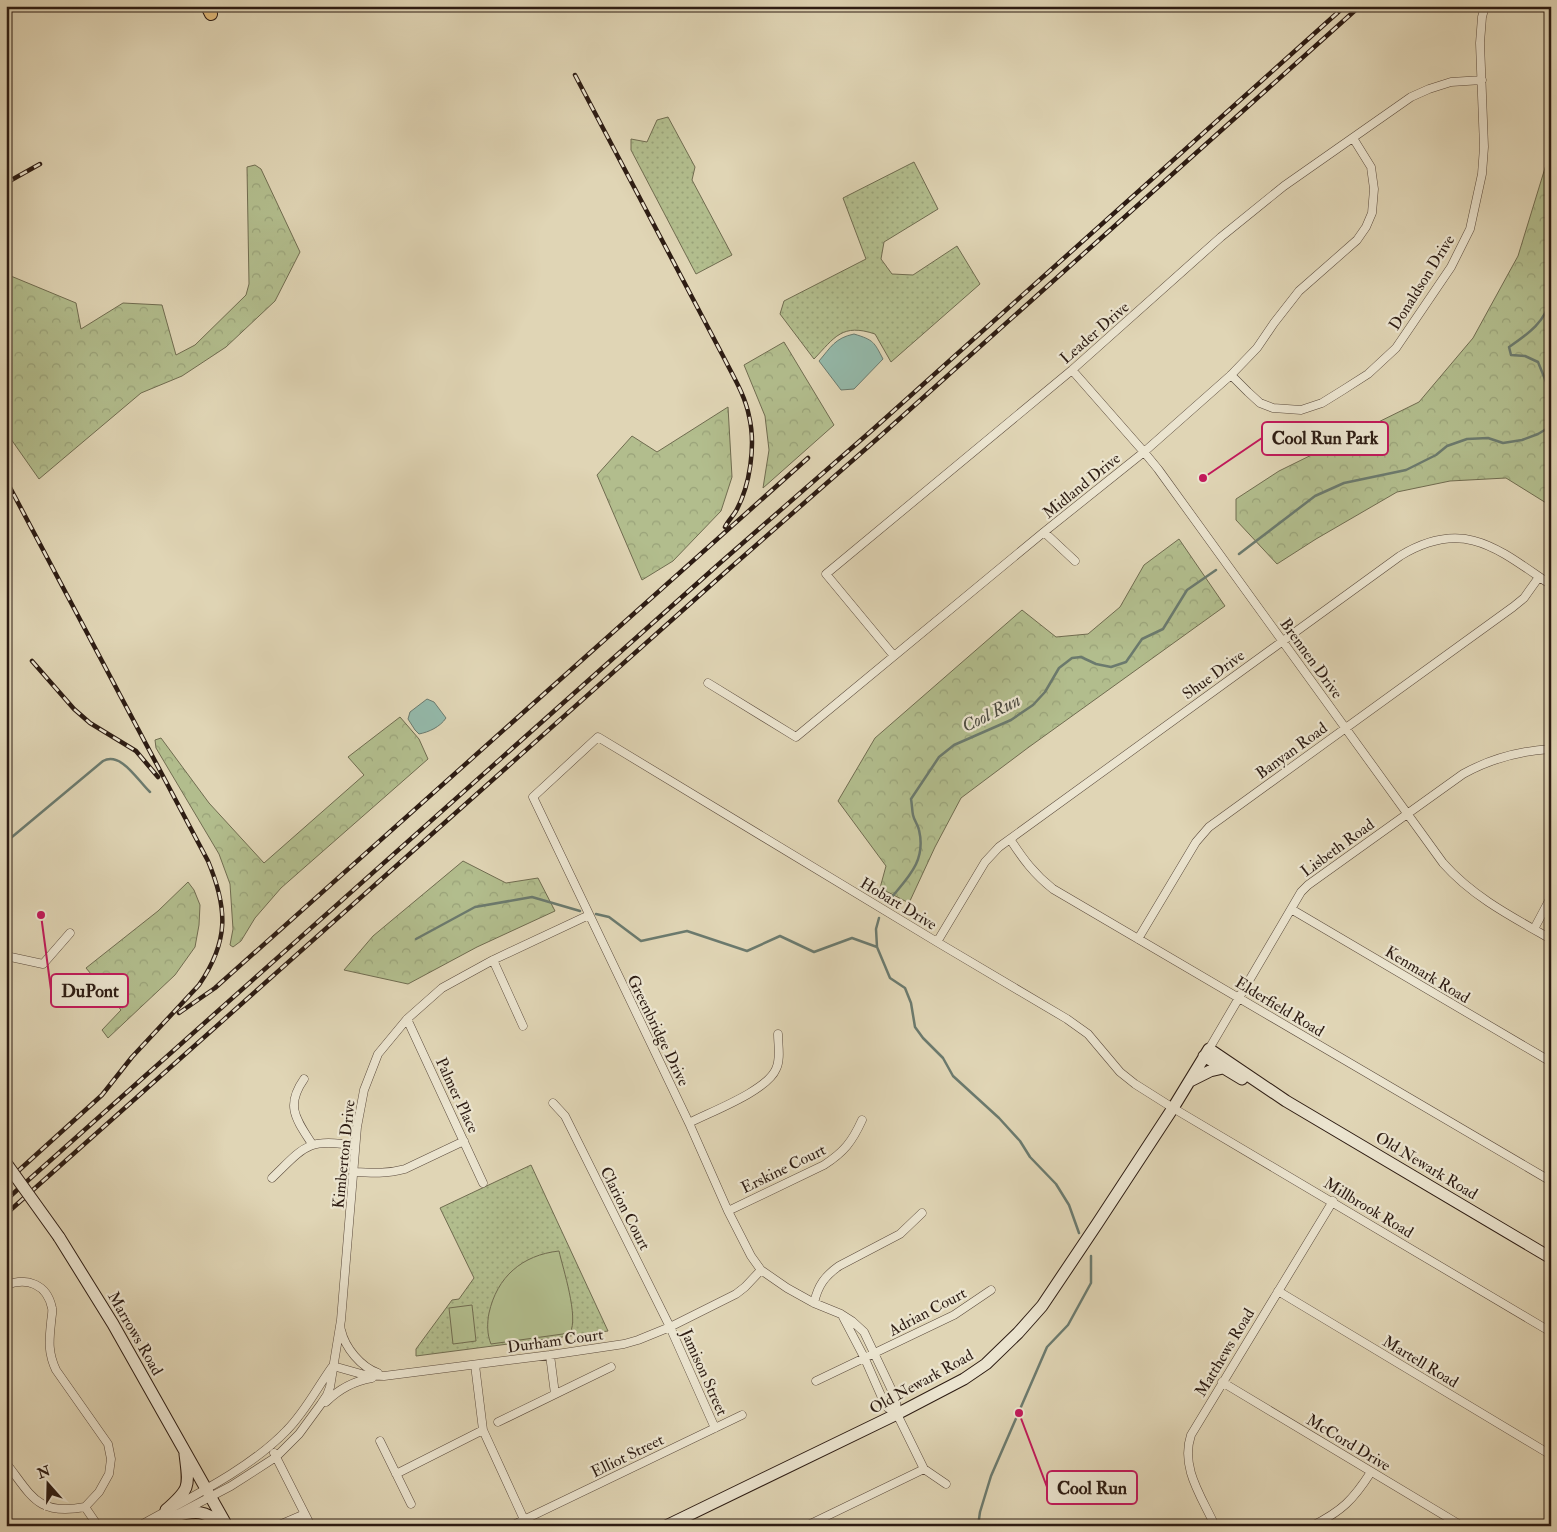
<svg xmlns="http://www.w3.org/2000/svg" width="1557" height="1532" font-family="'IM FELL Double Pica',serif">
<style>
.green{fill:url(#green-dots);stroke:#706c50}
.forest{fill:url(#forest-crowns);stroke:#706c50}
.pitch{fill:#b2bd8d;stroke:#706c50}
.water{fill:#94b9aa;stroke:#6b7a6e}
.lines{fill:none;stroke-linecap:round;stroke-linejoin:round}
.stream{stroke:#6b7a6e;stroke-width:2.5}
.street-casing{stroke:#5a4a3c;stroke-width:9}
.secondary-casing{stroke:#2d1c13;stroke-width:13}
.primary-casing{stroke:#2d1c13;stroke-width:14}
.street{stroke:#ebe4cf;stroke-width:8}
.secondary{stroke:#ebe4cf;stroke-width:11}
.primary{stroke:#e0ba7a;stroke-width:12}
.rail-casing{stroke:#2d1c13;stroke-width:4.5}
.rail{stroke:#ebe4cf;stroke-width:2.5;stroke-dasharray:8;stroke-linecap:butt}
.secondary-bridge-casing{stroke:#2d1c13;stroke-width:13;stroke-linecap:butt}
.secondary-bridge{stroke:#ebe4cf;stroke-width:11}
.labels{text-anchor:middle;stroke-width:4.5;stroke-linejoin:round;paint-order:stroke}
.street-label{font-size:16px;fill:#2d1c13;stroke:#ebe4cf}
.water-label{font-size:18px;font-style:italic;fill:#4c4b40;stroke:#ebe4cf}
.leader{fill:none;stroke:#c2185b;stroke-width:2}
.callout-dot{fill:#c2185b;stroke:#ebe4cf;stroke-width:2}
.callout{fill:#ebe4cf;stroke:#c2185b;stroke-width:2}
.callout-label{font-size:18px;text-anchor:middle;font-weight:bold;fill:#2d1c13}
</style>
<defs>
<pattern id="green-dots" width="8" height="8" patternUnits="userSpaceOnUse" patternTransform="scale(1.25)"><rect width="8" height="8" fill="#b2bd8d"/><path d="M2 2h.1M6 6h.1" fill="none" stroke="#99a279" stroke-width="1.8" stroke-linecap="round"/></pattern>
<pattern id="forest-crowns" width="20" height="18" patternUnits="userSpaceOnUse" patternTransform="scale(1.25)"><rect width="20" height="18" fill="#b2bd8d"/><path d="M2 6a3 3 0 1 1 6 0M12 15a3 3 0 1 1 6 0" fill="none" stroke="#99a279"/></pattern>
</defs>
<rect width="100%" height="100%" fill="#e0d5b5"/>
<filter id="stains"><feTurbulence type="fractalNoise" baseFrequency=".004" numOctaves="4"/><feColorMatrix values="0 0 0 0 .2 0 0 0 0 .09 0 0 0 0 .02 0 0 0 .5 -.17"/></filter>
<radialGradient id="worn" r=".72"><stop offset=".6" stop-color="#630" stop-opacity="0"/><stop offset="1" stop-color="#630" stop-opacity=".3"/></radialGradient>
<path class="green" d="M668 117 695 167 692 180 732 255 696 274 631 150V139L647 142 657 120Z
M914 162 938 209 884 242 881 259 892 274 913 275 957 246 980 284 891 362 875 334C842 323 835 337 814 359L780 314 784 301 866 259 843 198Z
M531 1165 608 1331 416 1356V1349L452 1300 459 1299 474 1278 440 1208Z"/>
<path class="forest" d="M1551 130V506L1506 478 1450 481 1397 492 1316 539 1277 564 1236 520V499L1279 471 1419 402 1473 338 1518 256 1549 155Z
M255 165 261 169 300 252 275 301 226 347 182 376 141 393 39 479 6 432V274L76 303 81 329 123 303 162 305 176 355 195 345 246 295 249 284 247 167Z
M784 342 834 425 763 488 769 450 765 416 744 365Z
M728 407 732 477 721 511 673 561 642 580 597 475 632 436 657 452Z
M1179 539 1225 606 1029 747 961 798 935 847 909 903 880 888 886 866 838 801 875 738 1022 610 1056 637 1088 634 1120 607 1144 565Z
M400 717 419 739 428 759 281 888 255 918 241 941 233 947 230 945 233 929 230 884 219 854 156 748 155 740 161 738 209 803 264 863 364 775 348 757Z
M463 861 506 883 538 878 555 911 477 947 408 984 344 970 373 936Z
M188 882 194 890 200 905 199 925 195 947 175 975 108 1038 102 1030 121 1010 86 968 158 911Z"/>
<path class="pitch" d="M559 1251C563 1269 579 1317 570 1333L491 1344C487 1335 487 1323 489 1313 497 1277 522 1255 559 1251Z
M472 1305 476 1341 453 1344 449 1308Z"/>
<path class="water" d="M854 334C874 340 874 342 883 359L854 389 841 390 819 361C831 347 835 338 854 334Z
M427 699 434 702 446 718C440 727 429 732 419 734L415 730 408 719 410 712Z"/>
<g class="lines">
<path class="stream" d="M1551 297C1546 322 1528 334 1509 347L1511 355 1525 356 1538 362 1551 394
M1239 554 1315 496 1344 483 1406 470 1436 455 1447 446 1467 439 1488 438 1503 443 1522 440 1538 434 1548 428 1551 423
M6 842 103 761C121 751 138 781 150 792
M887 903C905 880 927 863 919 830 918 825 914 820 913 815 912 810 912 804 911 799L939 757 954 745 1011 720 1033 705 1045 692 1059 668 1072 658 1081 657 1096 664 1111 667 1126 662 1142 639 1163 629 1187 590 1216 570
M596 914 609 917 641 941 687 931 747 951 780 936 814 952 852 938 877 947
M879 918 876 929 877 947 890 978 905 988 911 1003 915 1027 923 1038 943 1058 953 1076 999 1118 1020 1141 1030 1157 1056 1184 1069 1205 1079 1233
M416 939 475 907 532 897 580 911
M978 1526 980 1512 991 1476 1047 1347 1068 1325 1091 1283V1256"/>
<g class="street-casing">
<path id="street" d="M1072 370 1144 452 1158 469 1443 863C1473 897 1512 917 1551 939
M1231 375 1248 392 1260 403 1273 408 1301 410 1322 403 1343 390 1368 374 1396 348 1451 267 1470 229 1482 174 1484 147 1480 43 1482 17 1485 6
M1044 532 1075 561
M894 656 826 574 1072 370 1221 237 1284 186 1411 97 1429 89 1451 82 1482 80
M708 683 796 737 1044 532 1144 452 1231 375 1257 348 1274 323 1299 291 1357 240 1366 227 1372 213 1374 189 1371 167 1353 138
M1010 839C1023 859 1034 874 1053 889L1551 1181
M1291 909 1551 1062
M1534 929 1551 897
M1138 939 1196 842 1209 827 1513 607 1524 598 1539 577
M937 942 985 862 999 847 1400 556C1464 517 1498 549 1551 585
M6 956 43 964 70 933
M493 960 523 1026
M407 1019 483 1183
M1209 1049 1301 892 1308 885 1463 774C1490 759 1519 751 1551 749
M304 1079C285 1106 296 1119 312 1144
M553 1103 565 1116 670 1327 715 1428
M689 1123C710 1112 767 1091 776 1069 781 1059 778 1045 778 1034
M353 1172C371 1173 387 1174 405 1169L464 1141
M272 1178C304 1147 308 1137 355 1146
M728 1211 824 1165C844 1152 852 1142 862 1120
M6 1285C27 1277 47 1284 52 1308 53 1312 51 1319 51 1323 49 1341 48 1353 56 1370L108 1444 111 1459 109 1474 99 1492 85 1507
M1278 1291 1551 1455
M814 1303C818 1285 825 1276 839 1266L900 1234 922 1213
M843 1317 865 1359 883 1400 888 1408 897 1414
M341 1330C345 1348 361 1367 378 1373
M550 1355 555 1394
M475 1365 483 1430 527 1526
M333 1366 365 1375 384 1376 550 1355 624 1344 638 1340 670 1327 736 1294 745 1287 761 1270
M816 1381 954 1315 991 1290
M1222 1382 1462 1526
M326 1402C339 1389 354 1381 372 1378
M498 1422 611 1367
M380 1441 411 1504
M274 1453 311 1526
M6 1463C32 1496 37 1516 85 1507
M396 1474 483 1430
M946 1484 924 1469 897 1414 896 1399 864 1332 852 1321 841 1314 814 1303 787 1288 761 1270 751 1256 728 1211 689 1123 533 797 598 737 937 942 1067 1019 1088 1034 1120 1072 1135 1084 1173 1108 1551 1332
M85 1507 98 1526
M139 1526C187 1499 249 1470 287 1430 305 1412 317 1388 332 1367
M155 1526 231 1486 276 1457 299 1434 321 1404 327 1395 330 1387 341 1320 357 1127 364 1090 378 1054 407 1019 442 988 493 960 589 915
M277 1526 305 1514
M511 1526 742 1415
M806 1526 924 1469
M1215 1526C1202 1497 1180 1468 1191 1435L1333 1201
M1312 1526C1342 1511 1353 1500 1371 1472"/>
</g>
<g class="secondary-casing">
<path id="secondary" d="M1204 1056 1242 1079
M1190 1081 1210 1071 1223 1068
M59 1237 113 1324 227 1526
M166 1510C191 1488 189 1487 185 1454
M171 1517C200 1509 202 1511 227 1526
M666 1526 897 1414 964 1379 986 1364 1018 1333 1042 1306 1097 1224 1173 1108 1209 1049 1286 1101 1551 1258"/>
</g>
<g class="primary-casing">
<path id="primary" d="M207 6 211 14"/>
</g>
<use href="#street" class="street"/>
<use href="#secondary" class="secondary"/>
<use href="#primary" class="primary"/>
<g class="rail-casing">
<path id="rail" d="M575 75 723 356C733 376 745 395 749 416 756 445 750 486 736 511 733 516 728 521 725 527
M6 183 40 164
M6 480 208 861C228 909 229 941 199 985L132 1057 102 1095 6 1182
M32 661 74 709 90 723 136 751 158 777
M179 1013 215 988 808 458
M6 1200 720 563 870 432 1345 6
M6 1214 729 569 877 439 1360 6"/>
</g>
<use href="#rail" class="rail"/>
<g class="secondary-bridge-casing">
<path id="secondary-bridge" d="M6 1163 59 1237"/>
</g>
<use href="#secondary-bridge" class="secondary-bridge"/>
</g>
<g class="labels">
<g class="street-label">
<text transform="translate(1421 282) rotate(-58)" y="6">Donaldson Drive</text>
<text transform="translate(1094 332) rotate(-41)" y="6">Leader Drive</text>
<text transform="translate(1081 485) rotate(-39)" y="6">Midland Drive</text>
<text transform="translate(1312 658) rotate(54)" y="6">Brennen Drive</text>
<text transform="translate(1213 674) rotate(-36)" y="6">Shue Drive</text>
<text transform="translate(1291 750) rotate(-36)" y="6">Banyan Road</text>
<text transform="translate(1337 847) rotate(-36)" y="6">Lisbeth Road</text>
<text transform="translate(899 903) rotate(31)" y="6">Hobart Drive</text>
<text transform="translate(1428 974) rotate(31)" y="6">Kenmark Road</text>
<text transform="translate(1280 1006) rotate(31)" y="6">Elderfield Road</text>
<text transform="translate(659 1030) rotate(64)" y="6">Greenbridge Drive</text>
<text transform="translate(458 1095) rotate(65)" y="6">Palmer Place</text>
<text transform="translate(343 1154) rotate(-84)" y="6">Kimberton Drive</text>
<text transform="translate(1427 1165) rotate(31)" y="6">Old Newark Road</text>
<text transform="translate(783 1168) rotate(-26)" y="6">Erskine Court</text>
<text transform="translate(1369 1207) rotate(31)" y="6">Millbrook Road</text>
<text transform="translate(626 1208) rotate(63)" y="6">Clarion Court</text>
<text transform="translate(927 1311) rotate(-28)" y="6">Adrian Court</text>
<text transform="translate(136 1333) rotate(60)" y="6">Marrows Road</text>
<text transform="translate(555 1340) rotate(-8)" y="6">Durham Court</text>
<text transform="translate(1224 1352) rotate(-59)" y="6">Matthews Road</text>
<text transform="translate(1421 1361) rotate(31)" y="6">Martell Road</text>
<text transform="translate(705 1372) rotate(66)" y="6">Jamison Street</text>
<text transform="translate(921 1381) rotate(-29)" y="6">Old Newark Road</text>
<text transform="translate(1349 1442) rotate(31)" y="6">McCord Drive</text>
<text transform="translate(627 1455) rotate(-26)" y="6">Elliot Street</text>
</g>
<g class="water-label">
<text transform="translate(991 713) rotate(-27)" y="6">Cool Run</text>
</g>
</g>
<path class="leader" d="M1203 478L1262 438M41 915L51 990M1019 1413L1047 1487"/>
<g class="callout-dot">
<circle cx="1203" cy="478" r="5"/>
<circle cx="41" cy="915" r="5"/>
<circle cx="1019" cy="1413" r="5"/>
</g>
<g class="callout">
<rect x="1262" y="422" width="126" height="33" rx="5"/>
<rect x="51" y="974" width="77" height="33" rx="5"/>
<rect x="1047" y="1471" width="90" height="33" rx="5"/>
</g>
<g class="callout-label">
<text x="1325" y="444">Cool Run Park</text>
<text x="90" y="997">DuPont</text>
<text x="1092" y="1494">Cool Run</text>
</g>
<rect width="1557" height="1532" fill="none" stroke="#e0d5b5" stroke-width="25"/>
<rect x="8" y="8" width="1542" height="1517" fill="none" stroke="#2d1c13" stroke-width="2.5"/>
<rect x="12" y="12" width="1532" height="1507" fill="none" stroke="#2d1c13"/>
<g transform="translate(48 1484) rotate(340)" stroke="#ebe4cf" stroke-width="4" paint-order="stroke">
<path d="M0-4L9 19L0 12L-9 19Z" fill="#2d1c13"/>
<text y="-8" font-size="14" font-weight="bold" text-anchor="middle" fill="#2d1c13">N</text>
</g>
<rect width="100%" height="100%" filter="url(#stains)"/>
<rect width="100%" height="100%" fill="url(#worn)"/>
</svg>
